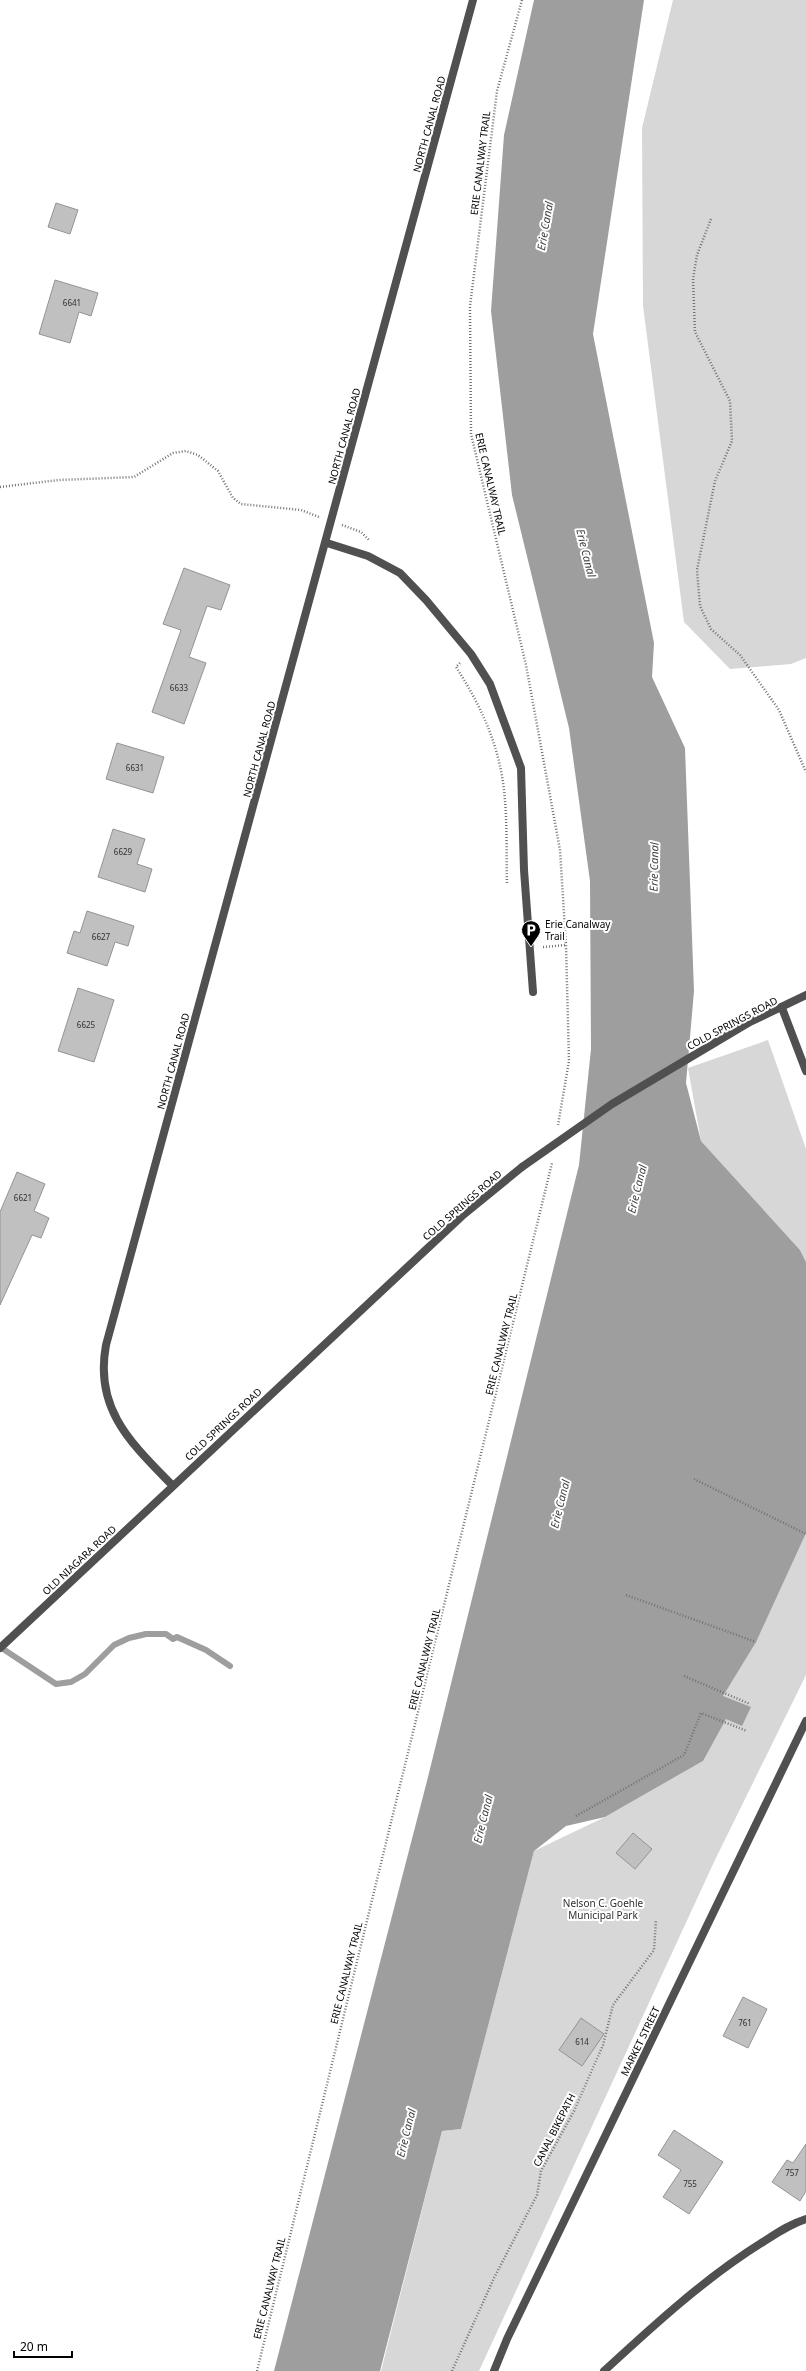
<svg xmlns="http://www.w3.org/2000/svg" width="806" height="2371" font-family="'Noto Sans',sans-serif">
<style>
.green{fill:#d7d7d7}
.water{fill:#9e9e9e}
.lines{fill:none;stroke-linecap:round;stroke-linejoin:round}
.stream{stroke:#9e9e9e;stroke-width:6}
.building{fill:#c0c0c0;stroke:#949494}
.path{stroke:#727272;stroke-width:2.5;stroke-dasharray:1 2;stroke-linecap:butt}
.service{stroke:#505050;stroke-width:8}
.tertiary{stroke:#505050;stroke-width:8}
.tertiary-bridge{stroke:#505050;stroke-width:8}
.labels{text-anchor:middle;stroke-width:4;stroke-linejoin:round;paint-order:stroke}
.number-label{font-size:8px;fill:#303030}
.street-label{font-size:10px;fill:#000;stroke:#fff}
.poi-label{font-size:10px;fill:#000;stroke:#fff;text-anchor:start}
.park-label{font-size:10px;fill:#2e2e2e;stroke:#fff}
.water-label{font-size:11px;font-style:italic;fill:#3f3f3f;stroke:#fff}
</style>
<rect width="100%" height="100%" fill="#fff"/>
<path class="green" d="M673 0H806V658L791 664 730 669 684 622 643 306 642 128Z
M768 1040 806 1149V1262L800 1250 701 1141 688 1068Z
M806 1530V1675L714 1862 479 2371H381L442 2131 461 2129 534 1851 605 1817 703 1761 723 1696Z"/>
<path class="water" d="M534 0H644L593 334 654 643 652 677 685 748 694 991 686 1083 701 1141 800 1250 806 1262V1533L756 1642 723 1696 751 1707 742 1726 726 1719 703 1761 605 1817 566 1826 534 1851 461 2129 442 2131 380 2371H274L427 1781 579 1165 591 1049 590 881 569 728 512 495 491 311 504 135Z"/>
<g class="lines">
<path class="stream" d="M0 1647 56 1684 71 1682 85 1674 114 1645 129 1638 146 1634H166L173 1639 177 1637 206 1650 230 1666"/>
</g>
<path class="building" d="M56 203 78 210 70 234 48 227Z
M55 280 98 293 91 316 79 312 70 343 39 334Z
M184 568 230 585 221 610 207 606 189 657 206 663 184 724 152 712 181 630 163 624Z
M117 743 164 757 153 793 106 779Z
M113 829 145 839 137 864 152 869 145 892 98 877Z
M87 911 134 926 128 946 115 942 107 966 67 953 74 931 80 933Z
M78 988 114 1000 94 1062 58 1051Z
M17 1172 45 1184 34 1211 49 1218 41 1238 32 1235 0 1305V1212Z
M633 1833 652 1849 635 1869 616 1853Z
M743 1997 767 2009 748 2048 723 2036Z
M581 2018 604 2034 582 2066 559 2050Z
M674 2130 723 2162 689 2214 663 2197 681 2170 658 2155Z
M806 2144V2191L800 2201 772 2182 787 2160 793 2163Z"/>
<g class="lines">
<path class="path" d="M522 0 497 91 470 306 471 434 526 665 560 850 566 945 569 1061 558 1125
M711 219 697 255 693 279 695 332 730 401 732 441 715 481 697 570 700 606 711 629 740 655 779 710 806 772
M0 487 59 480 134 477 173 453 186 451 198 455 218 471 233 498 241 504 301 510 319 517
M342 525 361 532 370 541
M460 663 456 667C478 701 495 736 502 776 508 811 506 848 507 883
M543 947 566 945
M694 1479 806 1534
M626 1595 756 1642
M684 1676 750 1704
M576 1816 684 1755 701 1713 747 1731
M257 2371 552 1163
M452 2371 494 2278 537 2195 541 2171 574 2111 603 2045 613 2005 654 1950 656 1920"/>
<path class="service" d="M327 543 368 556 400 573 426 600 471 654 490 684 521 768 524 870 533 992
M604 2371C654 2325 705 2278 763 2242 777 2233 790 2224 806 2219"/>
<path class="tertiary" d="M782 1008 806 1071
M748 1023 806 995
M172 1485C131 1443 94 1409 106 1345L473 0
M0 1648 462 1216 522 1167
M494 2371 507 2339 806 1721"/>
<path class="tertiary-bridge" d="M522 1167 612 1104 748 1023"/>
</g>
<defs>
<g id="parking-pin" transform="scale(1)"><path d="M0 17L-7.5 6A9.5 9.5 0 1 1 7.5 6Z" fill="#000" stroke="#fff"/><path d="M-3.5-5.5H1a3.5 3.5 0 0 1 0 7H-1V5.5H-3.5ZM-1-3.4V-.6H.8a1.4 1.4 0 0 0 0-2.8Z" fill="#fff"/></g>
</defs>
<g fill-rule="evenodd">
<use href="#parking-pin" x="531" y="930"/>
</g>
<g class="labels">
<g class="number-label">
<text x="72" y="306">6641</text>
<text x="179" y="691">6633</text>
<text x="135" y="771">6631</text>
<text x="123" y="855">6629</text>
<text x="101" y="940">6627</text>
<text x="86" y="1028">6625</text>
<text x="23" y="1201">6621</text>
<text x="745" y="2026">761</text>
<text x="582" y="2045">614</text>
<text x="792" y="2176">757</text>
<text x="690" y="2187">755</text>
</g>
<g class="street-label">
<text transform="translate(429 124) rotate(-75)" y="4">NORTH CANAL ROAD</text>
<text transform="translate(480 163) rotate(-83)" y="4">ERIE CANALWAY TRAIL</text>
<text transform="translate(344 436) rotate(-75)" y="4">NORTH CANAL ROAD</text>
<text transform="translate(491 484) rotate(77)" y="4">ERIE CANALWAY TRAIL</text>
<text transform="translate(259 749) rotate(-75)" y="4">NORTH CANAL ROAD</text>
<text transform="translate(732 1023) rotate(-28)" y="4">COLD SPRINGS ROAD</text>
<text transform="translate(173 1061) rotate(-75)" y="4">NORTH CANAL ROAD</text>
<text transform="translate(462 1205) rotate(-41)" y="4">COLD SPRINGS ROAD</text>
<text transform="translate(501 1344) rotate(-76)" y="4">ERIE CANALWAY TRAIL</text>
<text transform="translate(223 1424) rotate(-43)" y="4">COLD SPRINGS ROAD</text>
<text transform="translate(79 1560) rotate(-43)" y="4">OLD NIAGARA ROAD</text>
<text transform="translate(424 1659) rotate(-76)" y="4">ERIE CANALWAY TRAIL</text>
<text transform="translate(346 1973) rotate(-76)" y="4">ERIE CANALWAY TRAIL</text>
<text transform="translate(640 2041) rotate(-64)" y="4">MARKET STREET</text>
<text transform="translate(554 2130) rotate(-63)" y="4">CANAL BIKEPATH</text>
<text transform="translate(269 2288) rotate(-76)" y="4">ERIE CANALWAY TRAIL</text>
</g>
<g class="poi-label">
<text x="545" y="928">Erie Canalway<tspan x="545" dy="12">Trail</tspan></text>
</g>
<g class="park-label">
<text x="603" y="1907">Nelson C. Goehle<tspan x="603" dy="12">Municipal Park</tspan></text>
</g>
<g class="water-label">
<text transform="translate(545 226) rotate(-80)" y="4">Erie Canal</text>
<text transform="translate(586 553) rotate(76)" y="4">Erie Canal</text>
<text transform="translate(654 867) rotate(-89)" y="4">Erie Canal</text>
<text transform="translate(637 1189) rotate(-76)" y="4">Erie Canal</text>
<text transform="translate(560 1504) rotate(-76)" y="4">Erie Canal</text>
<text transform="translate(483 1819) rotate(-76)" y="4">Erie Canal</text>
<text transform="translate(406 2133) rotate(-76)" y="4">Erie Canal</text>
</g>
</g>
<path d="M14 2351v6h58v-6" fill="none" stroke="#000000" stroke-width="2"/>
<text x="20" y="2351" font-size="12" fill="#000000" stroke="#ffffff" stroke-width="3" paint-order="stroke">20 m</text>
</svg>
